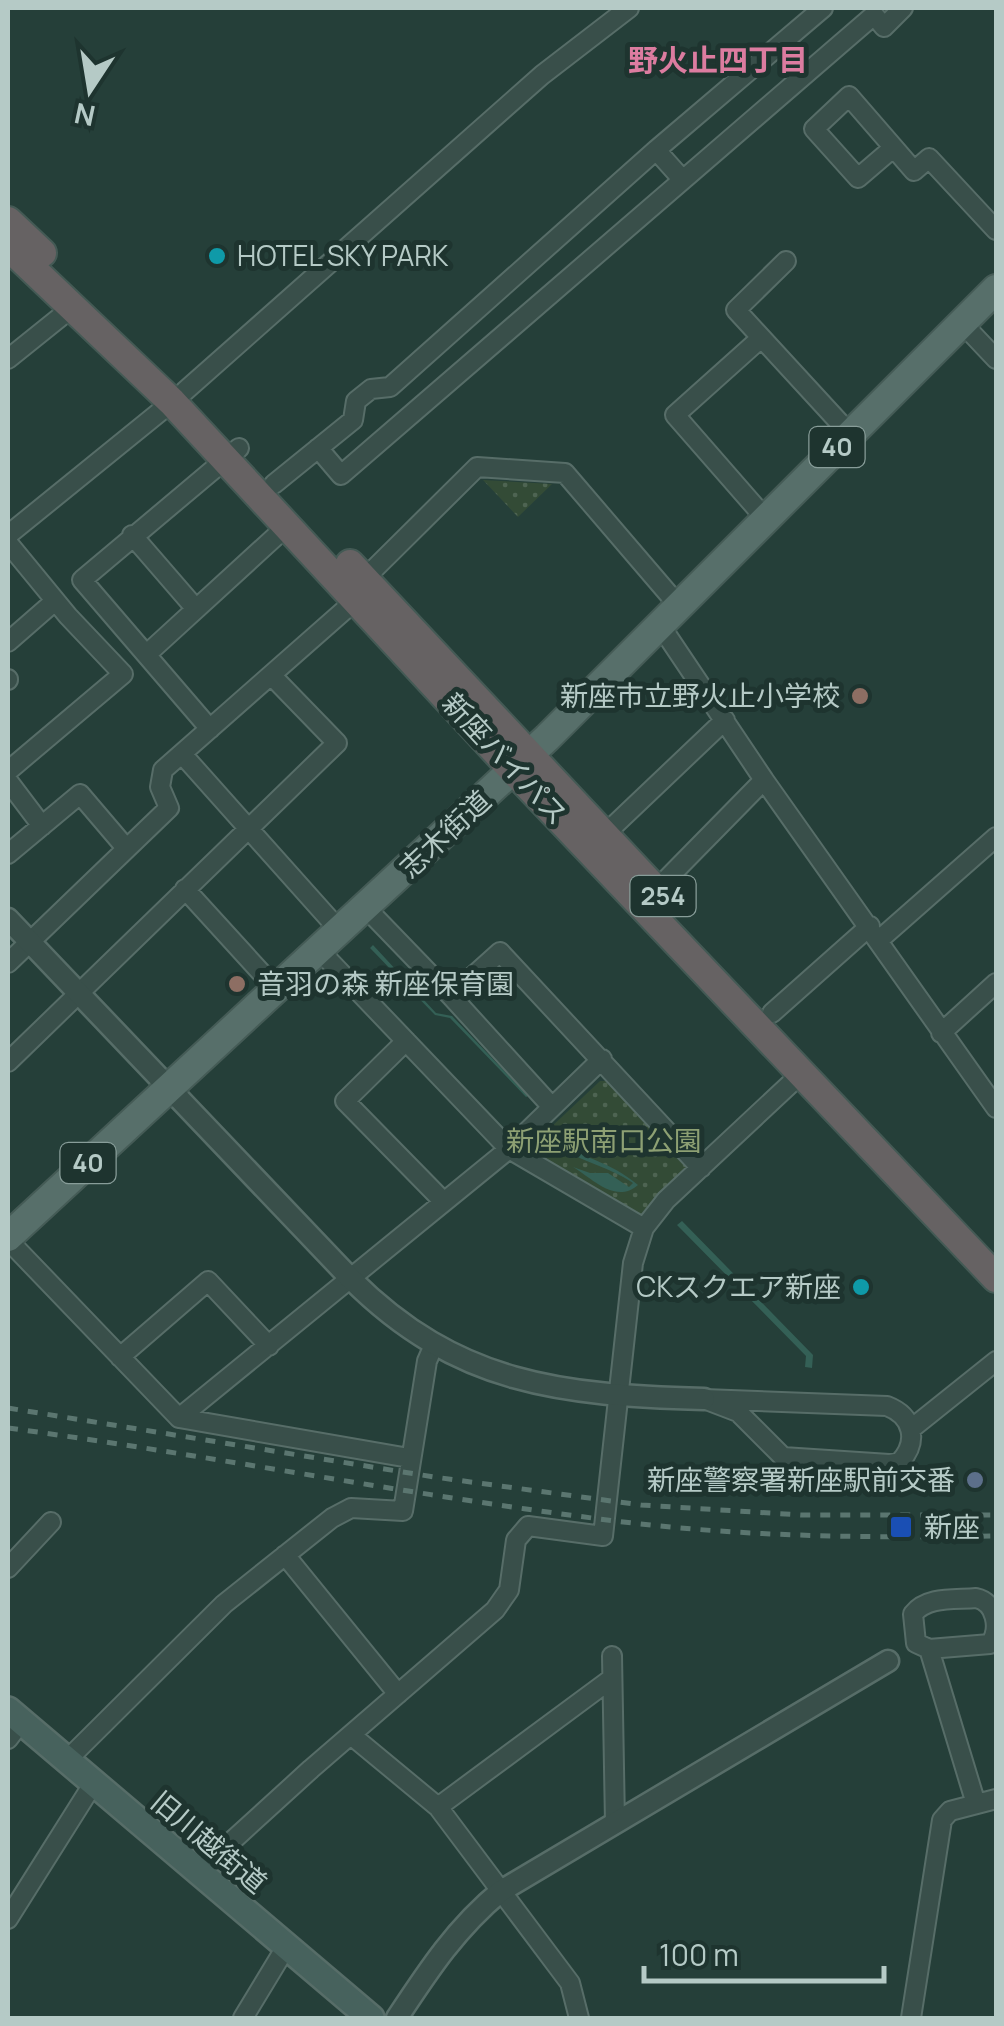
<svg xmlns="http://www.w3.org/2000/svg" width="1004" height="2026" font-family="Manrope,'Noto Sans JP',sans-serif">
<style>
.park{fill:url(#park-dots)}
.water{fill:#346056}
.lines{fill:none;stroke-linecap:round;stroke-linejoin:round}
.minor-casing{stroke:#576d68;stroke-width:22}
.tertiary-casing{stroke:#576d68;stroke-width:25}
.secondary-casing{stroke:#576d68;stroke-width:30}
.primary-casing{stroke:#455b56;stroke-width:32}
.trunk-casing{stroke:#445a55;stroke-width:32}
.minor{stroke:#394f4a;stroke-width:18}
.tertiary{stroke:#394f4a;stroke-width:20}
.secondary{stroke:#47625d;stroke-width:25}
.primary{stroke:#576f6a;stroke-width:28}
.trunk{stroke:#666263;stroke-width:28}
.rail{stroke:#5b7670;stroke-width:5;stroke-dasharray:10 10;stroke-linecap:butt}
.culture-dot{fill:#0f9aa8;stroke:#1e342f;stroke-width:4}
.education-dot{fill:#8d6e63;stroke:#1e342f;stroke-width:4}
.service-dot{fill:#5c6f8a;stroke:#1e342f;stroke-width:4}
.transit-dot{fill:#1a4fb4;stroke:#1e342f;stroke-width:4}
.labels{text-anchor:middle;stroke-width:10;stroke-linejoin:round;paint-order:stroke}
.shield{fill:#1e342f;stroke:#889d99;stroke-width:2.5}
.shield-label{font-size:25px;font-weight:bold;fill:#b5cac6}
.poi-label{font-size:28px;fill:#b5cac6;stroke:#1e342f;text-anchor:start}
.street-label{font-size:28px;fill:#b5cac6;stroke:#1e342f}
.park-label{font-size:28px;fill:#8da073;stroke:#1e342f}
.neighbourhood-label{font-size:30px;font-weight:bold;fill:#dc7ca0;stroke:#1e342f}
</style>
<defs>
<pattern id="park-dots" width="8" height="8" patternUnits="userSpaceOnUse" patternTransform="scale(2.5)"><rect width="8" height="8" fill="#334b36"/><path d="M2 2h.1M6 6h.1" fill="none" stroke="#4e6452" stroke-width="1.8" stroke-linecap="round"/></pattern>
</defs>
<rect width="100%" height="100%" fill="#253f39"/>
<path class="park" d="M483 480 552 484 518 517Z
M600 1081H611L689 1163V1171L644 1217 532 1153V1145Z"/>
<path class="water" d="M373 945 436 1013 452 1016 528 1096 526 1097 450 1018 435 1015 370 948Z
M551 1138C581 1158 610 1161 638 1185 616 1204 594 1180 573 1167L590 1173H608L629 1187 633 1183C610 1166 562 1157 551 1138Z
M682 1221 813 1355 812 1368 805 1367 806 1356 677 1225Z"/>
<g class="lines">
<g class="minor-casing">
<path id="minor" d="M893 148 858 178 814 129 849 96 914 171 929 158 996 230
M656 150 682 179
M786 261 736 310 850 434
M962 323 996 359
M761 338 675 415 765 518
M8 359 74 306
M185 391 542 75 629 8
M318 448 341 475 874 15 884 27 903 8
M274 484 353 420 356 401 371 389 390 387 656 150 823 8
M8 535 172 402
M132 535 196 609
M8 543 68 616 123 674 8 771
M363 580 477 467 565 473 678 605
M660 625 764 780 996 1108
M8 642 55 601
M147 654 288 525
M8 679V680
M210 729 82 580 239 448
M182 754 340 931
M8 781 42 826
M604 835 725 720
M8 854 80 794 126 848
M185 889 277 990
M656 890 764 780
M366 908 451 996 500 952 701 1168
M879 940 996 837
M319 950 509 1149 644 1228
M8 963 169 808 160 787 163 770 356 600
M451 996 552 1107
M772 1013 870 926
M941 1033 996 983
M406 1041 345 1101 443 1201
M8 1062 337 743 272 676
M8 1240 179 1418 409 1458
M120 1357 208 1281 269 1346
M704 1399 887 1406C913 1416 919 1441 900 1462L889 1464 783 1457 738 1412Z
M179 1418 509 1149 602 1059
M911 1429 996 1361
M285 1555 398 1694
M8 1568 51 1522
M976 1598C996 1602 1001 1629 990 1644L929 1649 916 1643 913 1614C927 1596 955 1600 976 1598Z
M929 1649 976 1804
M612 1656 615 1823
M351 1735 438 1807 570 1983 579 2018
M8 1739 21 1722
M67 1760 224 1604 332 1518 351 1508 403 1511 427 1361 434 1345
M438 1807 611 1679
M199 1871 311 1769 495 1610 509 1590 516 1540 528 1526 603 1536 633 1263 644 1228 666 1200 803 1072
M8 1919 93 1784
M243 2018 286 1947
M911 2018 942 1820 950 1811 996 1799"/>
</g>
<g class="tertiary-casing">
<path id="tertiary" d="M8 919 351 1279C457 1385 562 1395 704 1399
M397 2018C428 1971 456 1928 501 1891L888 1661"/>
</g>
<g class="secondary-casing">
<path id="secondary" d="M8 1710 371 2018"/>
</g>
<g class="primary-casing">
<path id="primary" d="M8 1237 547 738 996 289"/>
</g>
<g class="trunk-casing">
<path id="trunk" d="M8 221 42 253
M8 246 172 402 513 770 996 1278
M350 564 656 890"/>
</g>
<use href="#minor" class="minor"/>
<use href="#tertiary" class="tertiary"/>
<use href="#secondary" class="secondary"/>
<use href="#primary" class="primary"/>
<use href="#trunk" class="trunk"/>
<path class="rail" d="M8 1408 434 1477 641 1505 801 1515H996
M8 1428C216 1456 423 1498 632 1523 752 1537 875 1538 996 1536"/>
</g>
<g class="culture-dot">
<circle cx="217" cy="256" r="10"/>
<circle cx="861" cy="1287" r="10"/>
</g>
<g class="education-dot">
<circle cx="860" cy="696" r="10"/>
<circle cx="237" cy="984" r="10"/>
</g>
<circle class="service-dot" cx="975" cy="1480" r="10"/>
<rect class="transit-dot" x="889" y="1515" width="24" height="24" rx="5"/>
<g class="labels">
<g class="shield">
<rect x="809.5" y="427" width="55" height="40" rx="8"/>
<rect x="630.5" y="876" width="65" height="40" rx="8"/>
<rect x="60.5" y="1143" width="55" height="40" rx="8"/>
</g>
<g class="shield-label">
<text x="837" y="456">40</text>
<text x="663" y="905">254</text>
<text x="88" y="1172">40</text>
</g>
<g class="poi-label">
<text x="237" y="266">HOTEL SKY PARK</text>
<text x="840" y="706" text-anchor="end">新座市立野火止小学校</text>
<text x="257" y="994">音羽の森 新座保育園</text>
<text x="841" y="1297" text-anchor="end">CKスクエア新座</text>
<text x="955" y="1490" text-anchor="end">新座警察署新座駅前交番</text>
<text x="924" y="1537">新座</text>
</g>
<g class="street-label">
<text transform="translate(505 759) rotate(47)" y="10">新座バイパス</text>
<text transform="translate(445 834) rotate(-43)" y="10">志木街道</text>
<text transform="translate(209 1842) rotate(40)" y="10">旧川越街道</text>
</g>
<g class="park-label">
<text x="604" y="1151">新座駅南口公園</text>
</g>
<g class="neighbourhood-label">
<text x="718" y="71">野火止四丁目</text>
</g>
</g>
<rect width="1004" height="2026" fill="none" stroke="#b5cac6" stroke-width="20"/>
<g transform="translate(90 90) rotate(192)" stroke="#1e342f" stroke-width="8" paint-order="stroke">
<path d="M0-8L18 38L0 25L-18 38Z" fill="#b5cac6"/>
<text y="-15" font-size="28" font-weight="bold" text-anchor="middle" fill="#b5cac6">N</text>
</g>
<path d="M644 1966v15h240v-15" fill="none" stroke="#b5cac6" stroke-width="5"/>
<text x="659" y="1966" font-size="30" fill="#b5cac6" stroke="#1e342f" stroke-width="8" paint-order="stroke">100 m</text>
</svg>
